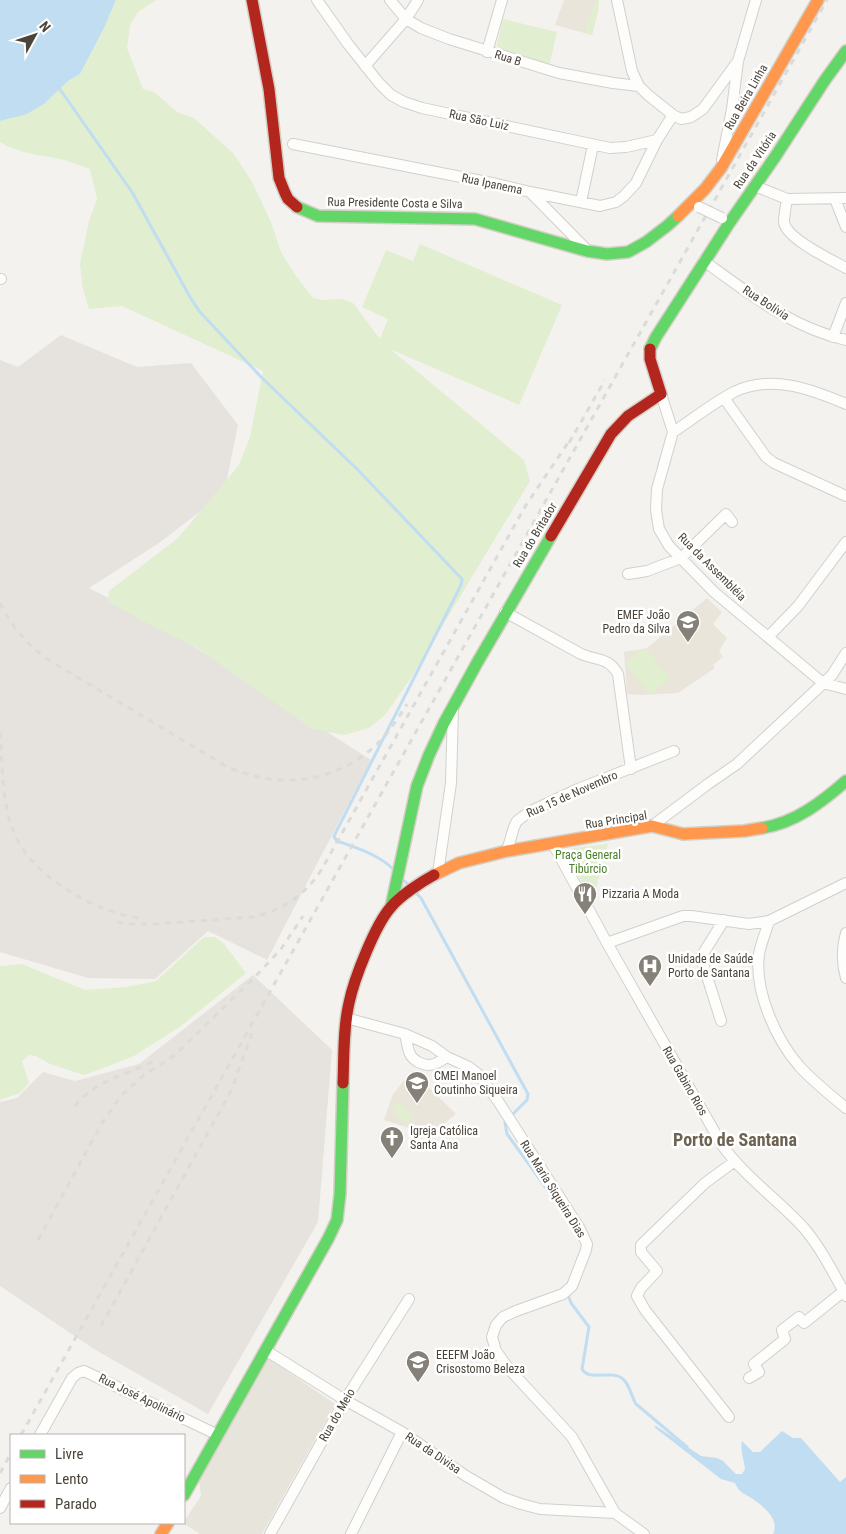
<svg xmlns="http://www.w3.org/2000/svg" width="846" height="1534" font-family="'Roboto Condensed',sans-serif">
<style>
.residential{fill:#e7e4dc}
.industrial{fill:#e6e2de}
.education{fill:#eae5da}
.green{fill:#e1eecf}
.water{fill:#c0ddf1}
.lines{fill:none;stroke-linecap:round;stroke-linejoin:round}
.stream{stroke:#c0ddf1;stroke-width:3}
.street-casing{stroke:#d2d0cb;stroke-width:12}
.fast-casing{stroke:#d3cfc5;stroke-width:14}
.slow-casing{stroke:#d3cfc5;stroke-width:14}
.jam-casing{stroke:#d3cfc5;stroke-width:14}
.street{stroke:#fdfdfc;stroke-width:10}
.fast{stroke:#63d668;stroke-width:11}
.slow{stroke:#ff974d;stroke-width:11}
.jam{stroke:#b3261e;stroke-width:11}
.rail{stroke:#dbdbda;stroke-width:3;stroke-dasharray:6 6;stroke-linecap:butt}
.street-bridge-casing{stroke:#d2d0cb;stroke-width:12;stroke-linecap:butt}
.street-bridge{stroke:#fdfdfc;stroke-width:10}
.labels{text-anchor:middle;stroke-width:5;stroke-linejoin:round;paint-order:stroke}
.street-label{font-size:12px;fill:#4b4439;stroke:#fff}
.poi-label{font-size:12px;fill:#4b4439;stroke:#fff;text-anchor:start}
.park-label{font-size:12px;fill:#4a7f2a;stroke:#fff}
.district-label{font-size:18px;font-weight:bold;fill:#6e6250;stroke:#fff}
</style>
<rect width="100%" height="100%" fill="#f4f2ee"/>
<path class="residential" d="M268 1358 335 1404 262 1534H200L183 1523 201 1496 199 1481Z"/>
<path class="industrial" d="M61 335 137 367 191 363 238 425 224 493 159 543 89 588 159 624 371 760 267 960 208 931 155 979 88 978 0 952V360L18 367Z
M253 975 332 1050 318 1222 208 1414 94 1349 0 1286V1102L17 1098 43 1072 75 1081 139 1064Z"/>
<path class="education" d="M564 0H599L598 11 592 35 555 25Z
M707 598 722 612 713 624 727 638 719 651 723 657 713 665 715 668 678 693 642 695 627 694 624 652 647 648Z
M412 1071 456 1114 436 1130 438 1133 434 1136 384 1120 393 1094Z"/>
<path class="green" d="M116 0H156L138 12 130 25 127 48 143 89 154 92 177 112 194 118 234 154 252 182 271 222 281 252 296 276 313 298 324 300 342 299 353 303 380 339 388 319 362 307 386 250 413 261 420 244 562 305 519 405 390 349 524 460 530 481 411 678 385 715 369 728 344 735 312 729 196 647 142 621 108 601 109 591 178 538 239 465 250 437 263 371 122 306 89 309 83 289 80 264 89 221 97 199 90 169C81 166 73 163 64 160 43 155 19 154 0 142V121L13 118 45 103 68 81 80 74 104 28Z
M596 0H599L598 11 592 35 563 27 585 32Z
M503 19 557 32 549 67 495 53Z
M642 649H647L670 678 651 695 625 664Z
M608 844 593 899 589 898 570 859 571 850 573 848Z
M204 937H215L224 944 246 973 181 1026 134 1056 101 1069 84 1075 50 1064 36 1056 29 1055 22 1061 29 1083 20 1093 0 1100V966L22 964 85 990 126 987 156 981Z
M399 1101 414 1115 406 1125 391 1109Z"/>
<path class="water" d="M0 0H116L104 28 80 74 68 81 45 103 27 114 0 121Z
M656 1426 701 1456 717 1458 723 1461 736 1474H742L745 1469C744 1459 740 1451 742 1441L753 1452H760L782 1431 793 1438H801L840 1482 846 1477V1534H773C780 1519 764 1507 753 1499 749 1496 743 1494 739 1490 739 1490 735 1484 735 1483L721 1479 654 1427Z"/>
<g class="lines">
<path class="stream" d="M59 88 132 192 190 297 199 311 261 377 358 470 462 579 461 585 335 834 334 837 337 841C357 848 380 855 395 871
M401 878 411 887
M415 892 421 898 528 1094 527 1100 505 1122 507 1134 565 1214
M567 1292 571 1303 589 1327 582 1369C589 1382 612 1369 623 1379 630 1385 631 1396 636 1404L687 1447"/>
<g class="street-casing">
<path id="street" d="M317 0 348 44 379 83 391 95 404 102 422 108 610 148 626 147 657 140 673 115
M390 0 406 19 421 28 449 39 559 73 613 83 639 86
M617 0 632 71 639 86 648 95 673 115 681 119 691 117 703 109 738 61
M487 52 502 0
M365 66 406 19 418 0
M293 144 497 184 530 192 600 206 616 202 624 196 636 183 657 140
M722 160 732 109 738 61 756 0
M755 186 787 199 846 198
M530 192 587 250
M787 199C786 206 784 215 784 222 786 239 832 260 846 268
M835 199 846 227
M581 202 593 145
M704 261C748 293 792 328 846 340
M0 279H1
M833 337 846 303
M661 394 673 432 657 489 656 510 659 529 669 546 714 592 823 683 846 689
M724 398 766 457 774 463 846 496
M673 432C693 419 713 403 734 392 771 374 811 389 846 404
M628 574 647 571 681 558 726 514 732 522
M505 612 581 654C598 661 608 657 618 674L631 769
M768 637 798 606 846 542
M652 826 708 784 737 764 832 675 846 653
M553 844 607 943 722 1145C745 1177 777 1199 803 1227 821 1248 833 1272 846 1296
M507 851 514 827 517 821 529 812 578 789 674 751
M438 873 451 783 453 709
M769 921C766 932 761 943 759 954 754 991 776 1040 800 1067 814 1082 830 1095 846 1108
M846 933C842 947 842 964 846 978
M607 943 683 916H691L749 924 769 921 846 883
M346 1018 405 1034 432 1046 447 1057 469 1067 478 1074 498 1101 580 1229 587 1244 586 1250 572 1286 563 1294 516 1311 503 1317 496 1325 492 1337 496 1351 509 1369 572 1437 615 1513 644 1534
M721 1021 701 957 724 920
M405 1034C407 1040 407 1048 410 1054 411 1057 415 1060 418 1062 430 1068 436 1064 447 1057
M265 1350 345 1400 402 1432 466 1476 504 1498 521 1504 540 1509 615 1513
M749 1378 759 1372 754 1364 785 1339 782 1330 799 1317 804 1323 844 1291
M729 1417 645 1310 637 1296 641 1288 657 1271 641 1252V1245L705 1183 735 1161
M40 1435 72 1378 78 1373 84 1371 218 1435
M0 1508 11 1488
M270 1534 345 1400 409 1299
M351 1534 402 1432"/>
</g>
<g class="fast-casing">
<path id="fast" d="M297 207 318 216 475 219 587 251 607 254 628 252 646 242 667 226 678 216
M650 349 656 337 730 222 775 157 825 80 846 51
M762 828C795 823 822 802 846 781
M391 907 417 786 429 755 444 723 477 663 551 536
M184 1495 328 1239 337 1220 340 1194 343 1083"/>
</g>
<g class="slow-casing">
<path id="slow" d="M678 216 705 189 721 168 818 0
M434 875 459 863 507 851 652 826 683 834 744 831 762 828
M161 1534 168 1523"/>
</g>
<g class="jam-casing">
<path id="jam" d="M252 0 269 89 279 178 285 193 288 199 297 207
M551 536 611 434 628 416 661 394 650 359V349
M343 1083C344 1057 343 1029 349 1003 354 979 375 925 391 907 400 896 421 882 434 875"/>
</g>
<use href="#street" class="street"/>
<use href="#fast" class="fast"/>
<use href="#slow" class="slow"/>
<use href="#jam" class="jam"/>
<path class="rail" d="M569 443 605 380
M0 603C11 626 27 644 47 659L224 765C278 791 337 784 380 741 391 730 399 716 407 704
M0 732C5 806 0 849 71 892 91 905 115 914 138 918
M117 922 131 924H156L253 917C283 910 307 894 323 867L526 505 572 437
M75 1106C95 1080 127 1075 154 1061
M38 1240 102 1123 121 1096 144 1075 175 1055 252 980 281 949 303 916
M101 1326 231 1091 252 1033
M21 1435 827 0
M0 1473 11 1453"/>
<g class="street-bridge-casing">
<path id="street-bridge" d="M699 207 722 218"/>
</g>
<use href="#street-bridge" class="street-bridge"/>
</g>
<defs>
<g id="school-pin" transform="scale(1.25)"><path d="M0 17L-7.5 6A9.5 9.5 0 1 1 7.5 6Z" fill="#868178" stroke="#fff"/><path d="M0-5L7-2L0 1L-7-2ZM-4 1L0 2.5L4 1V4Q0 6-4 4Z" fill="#fff"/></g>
<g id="restaurant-pin" transform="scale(1.25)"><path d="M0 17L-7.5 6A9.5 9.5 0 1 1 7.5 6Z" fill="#868178" stroke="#fff"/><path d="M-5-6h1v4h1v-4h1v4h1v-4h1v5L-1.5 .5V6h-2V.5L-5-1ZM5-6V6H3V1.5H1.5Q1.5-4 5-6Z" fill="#fff"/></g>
<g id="hospital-pin" transform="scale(1.25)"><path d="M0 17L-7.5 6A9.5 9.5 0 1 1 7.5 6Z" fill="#868178" stroke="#fff"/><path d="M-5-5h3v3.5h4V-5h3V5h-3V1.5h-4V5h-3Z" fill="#fff"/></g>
<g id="church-pin" transform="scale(1.25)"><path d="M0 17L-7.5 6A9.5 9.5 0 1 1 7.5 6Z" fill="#868178" stroke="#fff"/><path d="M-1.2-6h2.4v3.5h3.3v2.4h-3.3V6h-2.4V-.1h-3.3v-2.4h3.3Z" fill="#fff"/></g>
</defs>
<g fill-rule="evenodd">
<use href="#school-pin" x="688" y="622"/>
<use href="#restaurant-pin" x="585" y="894"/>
<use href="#hospital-pin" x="650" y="966"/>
<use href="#school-pin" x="417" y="1083"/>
<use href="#church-pin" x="392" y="1138"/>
<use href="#school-pin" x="418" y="1362"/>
</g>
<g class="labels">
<g class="street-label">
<text transform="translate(508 58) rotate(17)" y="4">Rua B</text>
<text transform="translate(746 97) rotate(-60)" y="4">Rua Beira Linha</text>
<text transform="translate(479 120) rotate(12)" y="4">Rua São Luiz</text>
<text transform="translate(755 160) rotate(-56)" y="4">Rua da Vitória</text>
<text transform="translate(492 184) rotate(12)" y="4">Rua Ipanema</text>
<text transform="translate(395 203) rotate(1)" y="4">Rua Presidente Costa e Silva</text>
<text transform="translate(766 303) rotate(33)" y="4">Rua Bolívia</text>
<text transform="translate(535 535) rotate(-59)" y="4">Rua do Britador</text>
<text transform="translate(712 567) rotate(45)" y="4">Rua da Assembléia</text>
<text transform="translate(572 794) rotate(-24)" y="4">Rua 15 de Novembro</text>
<text transform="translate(616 820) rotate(-9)" y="4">Rua Principal</text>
<text transform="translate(685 1081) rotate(60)" y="4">Rua Gabino Rios</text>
<text transform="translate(553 1189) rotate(58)" y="4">Rua Maria Siqueira Dias</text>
<text transform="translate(142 1398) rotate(26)" y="4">Rua José Apolinário</text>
<text transform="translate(337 1415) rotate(-60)" y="4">Rua do Meio</text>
<text transform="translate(433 1453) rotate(34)" y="4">Rua da Divisa</text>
</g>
<g class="poi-label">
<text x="670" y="619" text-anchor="end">EMEF João<tspan x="670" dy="14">Pedro da Silva</tspan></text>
<text x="602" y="898">Pizzaria A Moda</text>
<text x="668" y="963">Unidade de Saúde<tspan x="668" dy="14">Porto de Santana</tspan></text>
<text x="434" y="1080">CMEI Manoel<tspan x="434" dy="14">Coutinho Siqueira</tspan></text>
<text x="410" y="1135">Igreja Católica<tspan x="410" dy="14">Santa Ana</tspan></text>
<text x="436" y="1359">EEEFM João<tspan x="436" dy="14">Crisostomo Beleza</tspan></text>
</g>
<g class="park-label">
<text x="588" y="859">Praça General<tspan x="588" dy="14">Tibúrcio</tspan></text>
</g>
<g class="district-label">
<text x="735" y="1146">Porto de Santana</text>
</g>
</g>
<rect x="10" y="1434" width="175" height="90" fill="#ffffff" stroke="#b7b4b0"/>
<rect x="20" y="1450" width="25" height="8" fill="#63d668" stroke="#b7b4b0"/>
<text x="55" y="1459" font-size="15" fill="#4b4439">Livre</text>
<rect x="20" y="1475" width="25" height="8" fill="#ff974d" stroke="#b7b4b0"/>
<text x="55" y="1484" font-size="15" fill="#4b4439">Lento</text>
<rect x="20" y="1500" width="25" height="8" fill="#b3261e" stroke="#b7b4b0"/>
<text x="55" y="1509" font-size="15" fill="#4b4439">Parado</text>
<g transform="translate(35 35) rotate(50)" stroke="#ffffff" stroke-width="4" paint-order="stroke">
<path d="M0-4L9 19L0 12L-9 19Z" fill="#4b4439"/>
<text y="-8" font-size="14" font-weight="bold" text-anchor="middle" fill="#4b4439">N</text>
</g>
</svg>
